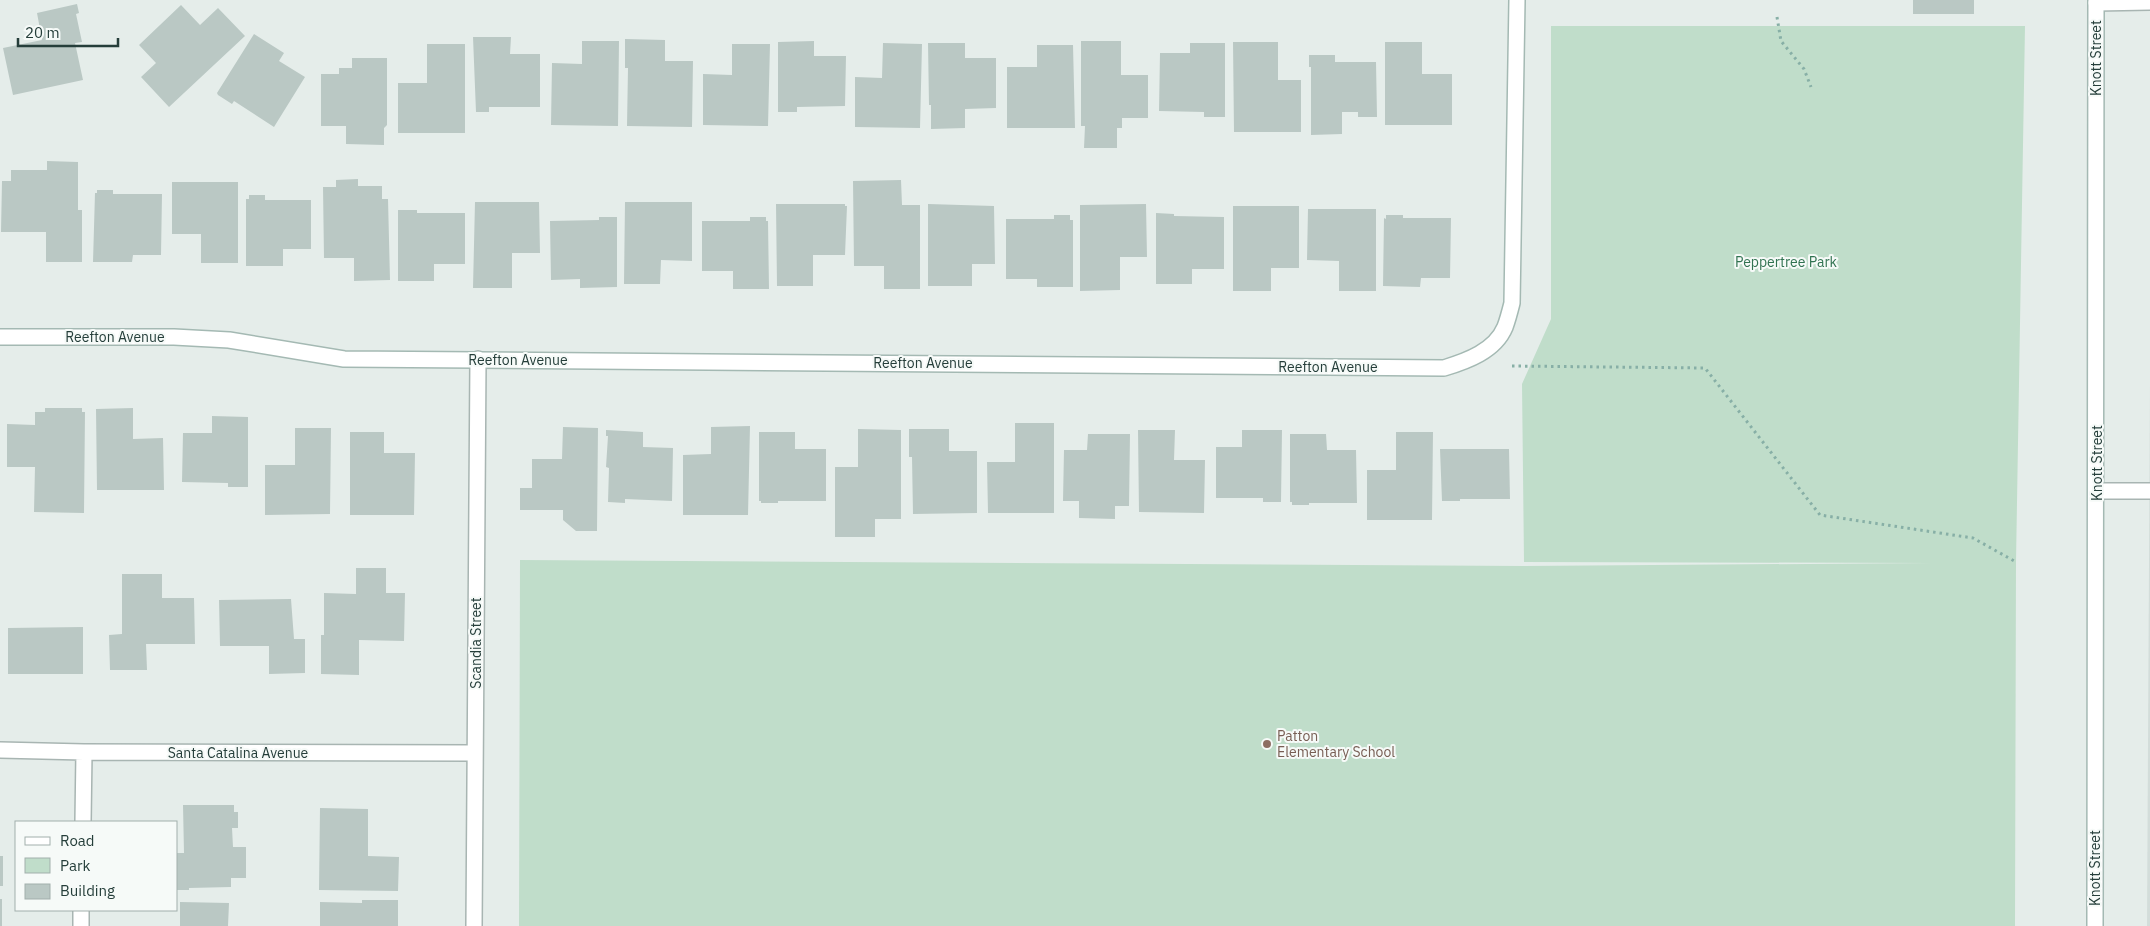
<svg xmlns="http://www.w3.org/2000/svg" width="2150" height="926" font-family="'IBM Plex Sans',sans-serif">
<style>
.built{fill:#d3ddda}
.green{fill:#c0ddca}
.building{fill:#bac8c4}
.lines{fill:none;stroke-linecap:round;stroke-linejoin:round}
.lane-casing{stroke:#a8b5b2;stroke-width:18}
.street-casing{stroke:#a8b5b2;stroke-width:18}
.secondary-casing{stroke:#a4b9b3;stroke-width:18}
.path{stroke:#87afa6;stroke-width:3;stroke-dasharray:2.5 4;stroke-linecap:butt}
.lane{stroke:#fff;stroke-width:15}
.street{stroke:#fff;stroke-width:15}
.secondary{stroke:#fff;stroke-width:15}
.education-dot{fill:#8d6e63;stroke:#f6faf8;stroke-width:2}
.labels{text-anchor:middle;stroke-width:4;stroke-linejoin:round;paint-order:stroke}
.street-label{font-size:14px;fill:#253e3a;stroke:#f6faf8}
.park-label{font-size:14px;fill:#317351;stroke:#f6faf8}
.education-label{font-size:14px;fill:#785e54;stroke:#f6faf8;text-anchor:start}
</style>
<rect width="100%" height="100%" fill="#e5edea"/>
<path class="built" d="M2150 382V926H2147Z"/>
<path class="green" d="M1551 26H2025L2016 562 2015 926H519L520 560 1523 566 1932 563 1524 562 1522 384 1551 319Z"/>
<path class="building" d="M1913 0H1974V14H1913Z
M77 4 79 13 76 14 82 42 75 43 83 80 13 95 3 48 42 40 37 13Z
M181 5 200 25 218 8 245 36 169 107 141 77 156 63 139 45Z
M254 34 284 53 279 61 305 77 274 127 234 101 232 104 218 95 217 93Z
M473 37H511L510 54H540V107H489V112H476Z
M625 39 665 40V61H693L692 127 627 126 628 68H625Z
M582 41H619L618 126 551 125 552 63 582 64Z
M814 41V56H846L845 106 797 107V112H778V42Z
M1081 41H1121V75H1148V118H1122V128H1117V148H1084L1085 126H1081Z
M1233 42H1278V80H1301V132H1234Z
M1385 42H1422V74H1452V125H1385Z
M883 43 922 44 920 128 855 127V77L882 78Z
M928 43H965V58H996V108L965 109V128L931 129V105H929Z
M1190 43H1225V117H1204V112L1159 111 1160 53H1190Z
M427 44H465V133H398V83H427Z
M732 44H770L768 126 703 125V74L732 75Z
M1037 45H1073L1075 128H1007V67H1037Z
M1309 55H1335V62H1376L1377 117H1358V112H1342V134L1311 135V67H1309Z
M352 58H387V125L384 128V145L346 144V126H321V74H339V68H352Z
M47 161 78 162V210H82V262H46V232H1L2 181H11V170H47Z
M358 179V186H382V199H388L390 280 354 281V258H324L323 187H336V180Z
M901 180 902 205H920V289H884V266H854L853 181Z
M172 182H238V263H201V234H172Z
M97 190H113V194H162L161 255H133L132 262H93L95 193H97Z
M249 195H265V200H311V249H283V266H246V199H249Z
M475 202H539L540 253H512V288H473Z
M625 202H692V261L661 260 660 284H624Z
M776 204H845V206H847L845 255H813V286H777Z
M928 204 994 206 995 264H972V286H928Z
M1146 204 1147 257H1120V290L1080 291V205Z
M1233 206H1299V268H1271V291H1233Z
M1308 209H1376V291H1339V261L1307 260Z
M398 210H417V213H465V264H434V281H398Z
M1156 213 1174 214V216L1224 217V269H1192V284H1156Z
M1054 215H1070V220H1073V287H1037V279H1006V219H1054Z
M1386 215H1403V218H1451L1450 278H1421L1420 287 1383 286 1384 218 1386 219Z
M599 217H617V287L580 288V279L551 280 550 221 599 220Z
M750 217H766V221H768L769 289H733V271H702V221H750Z
M45 408H82V412H85L84 513 34 512 35 467H7V424L35 425V412H45Z
M133 408V439L163 438 164 490H97L96 409Z
M212 416 248 417V487H228V483L182 482 183 433H212Z
M1015 423H1054V513H988L987 462H1015Z
M750 426 748 515H683V455L711 454V427Z
M563 427 598 428 597 531H576L563 520V510H520V488H532V459H562Z
M295 428H331L330 514 265 515V465H295Z
M858 429 901 430V519H875V537H835V467H858Z
M909 429H949V451H977V513L913 514 912 457H909Z
M606 430 643 432V447L673 448 672 501 625 499V503L608 502 609 468 606 467 608 436H606Z
M1138 430H1175L1174 460H1205L1204 513 1139 512Z
M1242 430H1282L1281 502H1263V498H1216V447H1242Z
M350 432H384V453H415L414 515H350Z
M759 432H795V449H826V501H778V503H761V501H759Z
M1396 432H1433L1432 520H1367V470H1396Z
M1088 434H1130L1129 506H1115V519L1079 518V501H1063L1064 450H1087Z
M1290 434H1326L1327 450H1356L1357 503H1309V505H1292V502H1290Z
M1440 449H1509L1510 499H1460V501H1442Z
M356 568H386V593H405L404 641 359 640V675L321 674V635H324V593L356 594Z
M122 574H162V598H194L195 644H146L147 670H110L109 635 122 634Z
M291 599 294 639H305V673L269 674V646H220L219 600Z
M83 627V674H8V628Z
M183 805H234V812H238V828H232L233 847H246V878H231V887L189 888V890H176V853H184Z
M320 808 368 809V856L399 857 398 891 319 890Z
M0 856H3V886H0Z
M0 899H2V926H0Z
M362 900H398V926H320V902L362 903Z
M180 902 229 903 228 926H180Z"/>
<g class="lines">
<g class="lane-casing">
<path id="lane" d="M2096 3 2150 2
M2097 491H2150"/>
</g>
<g class="street-casing">
<path id="street" d="M0 750 84 752 475 753
M83 822 84 752
M81 926V910
M474 926 478 359"/>
</g>
<g class="secondary-casing">
<path id="secondary" d="M0 337H174L229 340 344 359 1444 368C1467 361 1495 351 1505 327 1508 319 1510 311 1512 303L1517 0
M2095 926 2096 0"/>
</g>
<path class="path" d="M1777 17 1781 41 1804 69 1811 87
M1512 366 1705 368 1820 515 1973 538 2016 562"/>
<use href="#lane" class="lane"/>
<use href="#street" class="street"/>
<use href="#secondary" class="secondary"/>
</g>
<circle class="education-dot" cx="1267" cy="744" r="5"/>
<g class="labels">
<g class="street-label">
<text transform="translate(2096 58) rotate(-90)" y="5">Knott Street</text>
<text x="115" y="342">Reefton Avenue</text>
<text x="518" y="365">Reefton Avenue</text>
<text x="923" y="368">Reefton Avenue</text>
<text x="1328" y="372">Reefton Avenue</text>
<text transform="translate(2097 463) rotate(-90)" y="5">Knott Street</text>
<text transform="translate(476 643) rotate(-90)" y="5">Scandia Street</text>
<text x="238" y="758">Santa Catalina Avenue</text>
<text transform="translate(2095 868) rotate(-90)" y="5">Knott Street</text>
</g>
<g class="park-label">
<text x="1786" y="267">Peppertree Park</text>
</g>
<g class="education-label">
<text x="1277" y="741">Patton<tspan x="1277" dy="16">Elementary School</tspan></text>
</g>
</g>
<rect x="15" y="821" width="162" height="90" fill="#f6faf8" stroke="#a2afac"/>
<rect x="25" y="837" width="25" height="8" fill="#ffffff" stroke="#a2afac"/>
<text x="60" y="846" font-size="15" fill="#253e3a">Road</text>
<rect x="25" y="858" width="25" height="15" fill="#c0ddca" stroke="#a2afac"/>
<text x="60" y="871" font-size="15" fill="#253e3a">Park</text>
<rect x="25" y="884" width="25" height="15" fill="#bac8c4" stroke="#a2afac"/>
<text x="60" y="896" font-size="15" fill="#253e3a">Building</text>
<path d="M18 38v8h100v-8" fill="none" stroke="#253e3a" stroke-width="2.5"/>
<text x="25" y="38" font-size="15" fill="#253e3a" stroke="#f6faf8" stroke-width="4" paint-order="stroke">20 m</text>
</svg>
